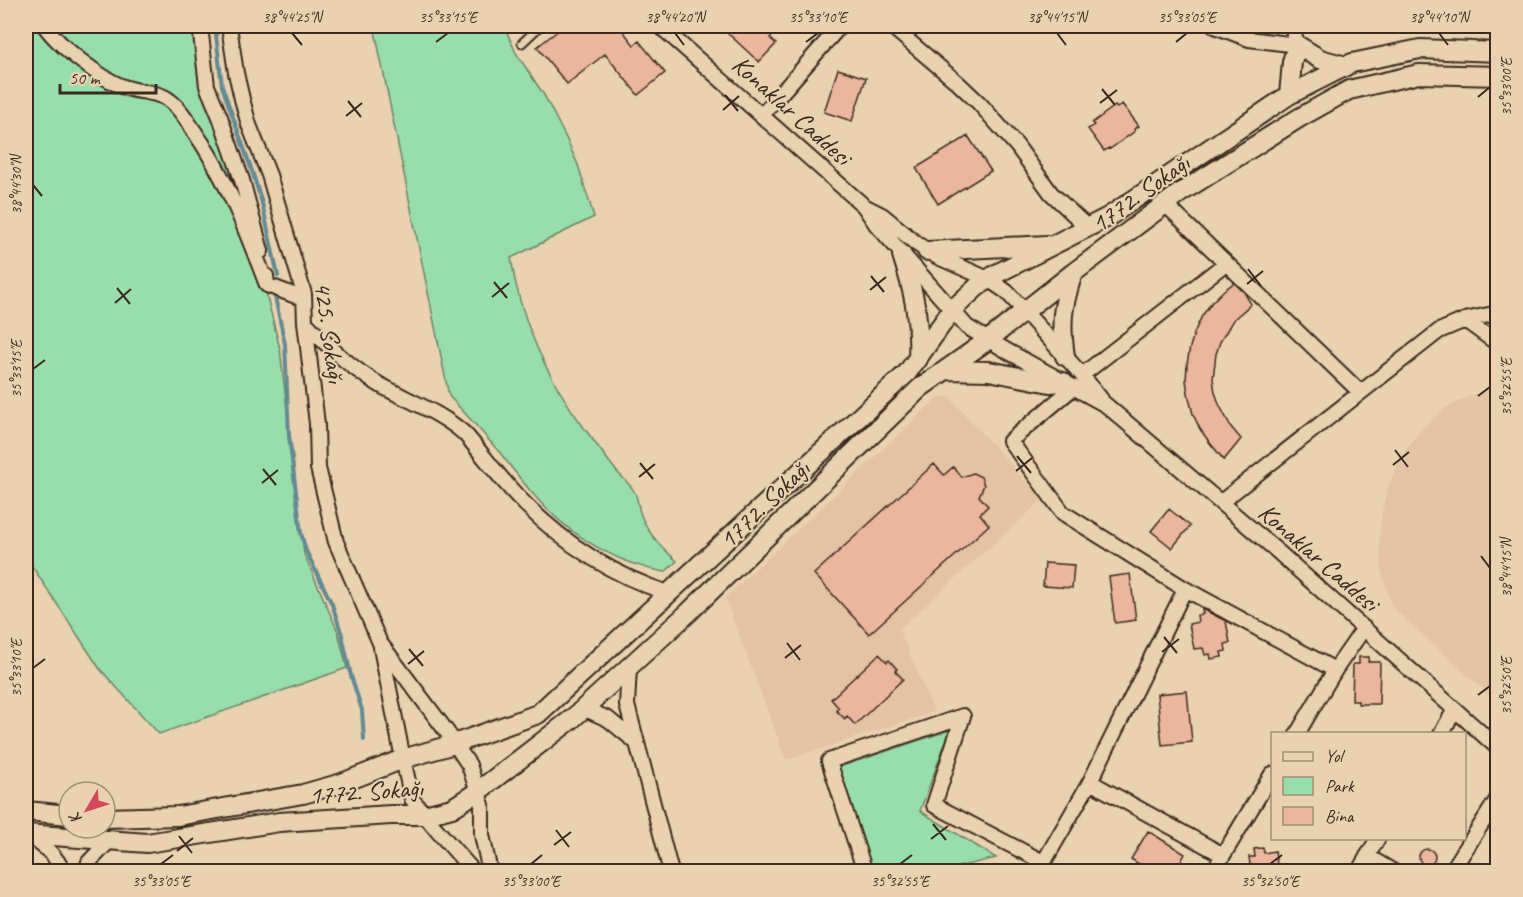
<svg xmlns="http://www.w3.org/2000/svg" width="1523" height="897" font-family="Caveat,sans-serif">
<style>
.built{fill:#e2c3a6}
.green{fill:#98deab;stroke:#6a8464;stroke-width:1.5}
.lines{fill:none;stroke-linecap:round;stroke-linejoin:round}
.stream{stroke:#648b91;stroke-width:4}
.building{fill:#eab69f;stroke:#3b2a1e;stroke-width:1.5}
.service-casing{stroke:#3b2a1e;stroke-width:11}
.minor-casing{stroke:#3b2a1e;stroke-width:18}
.tertiary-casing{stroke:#3b2a1e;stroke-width:22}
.service{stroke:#e9d1b1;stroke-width:7}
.minor{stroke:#e9d1b1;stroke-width:14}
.tertiary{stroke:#e9d1b1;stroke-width:18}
.ticks{fill:none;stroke:#3b2a1e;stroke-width:2}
.labels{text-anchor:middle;stroke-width:4.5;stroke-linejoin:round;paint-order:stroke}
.street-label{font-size:26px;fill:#3b2a1e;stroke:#e9d1b1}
.neatline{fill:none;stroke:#3b2a1e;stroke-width:2}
.ticks-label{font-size:15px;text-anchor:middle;fill:#3b2a1e}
</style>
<rect width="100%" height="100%" fill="#e9d1b1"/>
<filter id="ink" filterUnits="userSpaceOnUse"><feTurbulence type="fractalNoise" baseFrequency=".0167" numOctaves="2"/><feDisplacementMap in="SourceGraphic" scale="12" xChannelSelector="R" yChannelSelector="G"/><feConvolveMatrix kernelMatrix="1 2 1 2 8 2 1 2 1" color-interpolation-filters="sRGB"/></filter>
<g filter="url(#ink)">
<path class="built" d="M1497 388H1498L1497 702 1392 607 1382 572 1379 537 1384 501 1389 484 1403 454 1412 441 1422 429 1446 408 1475 394Z
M939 397H949L1040 497V502L899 629 934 712 786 760 725 598Z"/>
<path class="green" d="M26 26H196L231 152 280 349 304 554 338 632 347 668 159 734 100 669 26 557Z
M374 26H504L516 53 544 95 567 140 578 165 594 217 511 258C520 321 549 381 587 432 597 445 607 459 617 472 623 478 631 485 635 493 638 499 638 508 641 515 648 534 662 548 677 561L665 572C621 565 576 539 545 507 529 491 515 472 501 454 484 434 467 415 449 396Z
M950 730 920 811 996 858 940 871H870L833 769Z"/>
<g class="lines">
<path class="stream" d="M215 26 222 86 252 171 262 203 278 276
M275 297 285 344 289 436 301 533 306 551 332 604 342 635 351 676 362 710 364 740"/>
</g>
<path class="building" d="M564 26H619L634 45 639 41 665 73 638 95 605 54 567 84 537 47Z
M720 26H769L775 32 770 38 776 44 759 62Z
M838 69 866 78 852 121 824 112Z
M1122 104 1139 126 1134 129 1135 131 1110 149 1109 148 1104 151 1088 129 1094 125 1092 123 1115 106 1117 108Z
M968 136 991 171 938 204 916 168Z
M1234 283 1244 292 1251 304 1233 320 1220 342 1216 354 1213 379 1215 392 1219 404 1231 427 1241 439 1224 460 1210 443 1200 429 1193 414 1189 398 1186 381 1187 364 1190 347 1195 331 1202 316 1212 302 1224 290Z
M934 464 944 475 953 467 962 477 973 473 981 477 984 485 979 496 988 506 980 514 989 525 869 634 814 574Z
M1169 509 1190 526 1172 548 1151 531Z
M1045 563 1074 565 1072 588 1043 586Z
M1130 574 1136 620 1115 623 1109 577Z
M1202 609 1226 621 1230 643 1225 644 1226 651 1221 652 1222 657 1211 659 1210 654 1205 655 1203 648 1194 649 1189 624 1198 622 1197 615 1203 614Z
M879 654 887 662 889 660 897 669 895 671 903 679 855 725 847 716 845 719 836 710 839 708 831 699Z
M1359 657H1369L1368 662H1380L1379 704H1358V701H1352L1353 664H1359Z
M1187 691 1192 742 1162 745 1157 694Z
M1148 831 1185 854 1175 872H1151L1131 859Z
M1263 848 1264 853 1275 851 1278 872H1251L1249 857H1255L1254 849Z
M1419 857a8 8 0 1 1 16 0a8 8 0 1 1-16 0Z"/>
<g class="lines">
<g class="service-casing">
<path id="service" d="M522 43 540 26"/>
</g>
<g class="minor-casing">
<path id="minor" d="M45 26C59 46 101 79 124 87 137 92 152 91 164 97 176 103 185 117 192 128 226 176 246 230 267 285
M200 26 207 86 220 117 242 180 261 251
M229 26 236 73 242 99 249 125 269 175 304 294 305 322 317 424 318 468 336 542 380 643 447 732 469 765 482 805V835L490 872
M660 26 864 206 882 215 917 244 936 256 988 279 1007 292 1082 375 1101 399
M891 26 958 83 979 103 1017 146 1051 193 1088 228
M1215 26 1249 39 1297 45 1292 26
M762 115 840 26
M1165 204 1360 392
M864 206 876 224 967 327 1009 352 1106 405 1276 550 1498 748
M266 276 267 285 304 299
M1465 320 1498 344
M305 322C327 346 351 368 380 385 409 401 440 412 465 434 484 456 501 480 522 501 563 543 612 575 668 593
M1082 375 1226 263
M1074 387 1010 441 1063 513 1185 589 1335 670
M1221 502 1439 331 1465 320 1498 313
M381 648 403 759 412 799 435 828 474 872
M629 667 627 705 671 872
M583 708 608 719 636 742
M1297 734 1335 670 1364 628
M1441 734 1454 711
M1090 782 1223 855
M27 834C42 845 56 854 63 872
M1367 856 1394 872
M86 872 89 862 110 840
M865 872 829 761 963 716 934 805 1043 862
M1038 872 1090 782 1185 589
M1213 872 1272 774
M1358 872 1378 838
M1451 872 1498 798"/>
</g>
<g class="tertiary-casing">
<path id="tertiary" d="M1289 95 1292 62 1297 45 1320 59 1346 66
M927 251 1047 245
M902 255C914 292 920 320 918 359
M1065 356C1060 322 1062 307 1073 273
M946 370 989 371 1050 383 1063 382
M26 811 69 815
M105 818 178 816 303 794 342 783 403 759 454 744 538 714 907 373 952 310 977 287 996 274 1108 217 1289 95 1352 63 1420 49 1498 52
M26 834 147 843 279 822 391 815H425L452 808 477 792 572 719 688 613 920 388 988 340 1073 273 1180 193 1299 118 1349 90 1419 74 1498 76"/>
</g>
<use href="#service" class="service"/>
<use href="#minor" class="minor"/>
<use href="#tertiary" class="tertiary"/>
</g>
</g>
<path class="ticks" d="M292 33 302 45M675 33 684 45M1057 33 1066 45M1439 33 1448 45M436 42 448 33M806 42 818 33M1176 42 1187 33M1102 89 1115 105M725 95 738 111M1478 97 1490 87M348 101 361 117M1100 103 1117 90M723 110 739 96M346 116 362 103M33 185 42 196M1248 269 1261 286M871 276 884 292M494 282 507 298M1247 284 1263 271M117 288 130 304M870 290 886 277M492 297 509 283M115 303 131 289M33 369 45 360M1478 396 1490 387M1395 450 1408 467M1017 456 1031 473M640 463 653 479M1393 465 1409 452M263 469 276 485M1016 471 1032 458M639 477 655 464M262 483 278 470M1481 556 1490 568M1164 637 1177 653M787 643 800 660M409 649 423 666M1162 652 1179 639M785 658 801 645M408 664 424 651M33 668 45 659M1478 695 1490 686M933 824 946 840M556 830 569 847M179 836 192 853M931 839 948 826M554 845 571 832M177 851 193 838M161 864 173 855M531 864 542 855M900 864 912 855M1270 864 1282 855"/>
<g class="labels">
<g class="street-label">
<text transform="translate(792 110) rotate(42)" y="9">Konaklar Caddesi</text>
<text transform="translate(1140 193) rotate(-36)" y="9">1772. Sokağı</text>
<text transform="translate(330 332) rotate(82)" y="9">425. Sokağı</text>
<text transform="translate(764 504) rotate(-44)" y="9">1772. Sokağı</text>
<text transform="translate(1319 557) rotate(41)" y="9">Konaklar Caddesi</text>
<text transform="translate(366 791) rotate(-4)" y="9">1772. Sokağı</text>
</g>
</g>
<rect width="1523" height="897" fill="none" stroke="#e9d1b1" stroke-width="66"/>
<rect x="1271" y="732" width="195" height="108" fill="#e9d1b1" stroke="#a38e76" stroke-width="1.5"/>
<rect x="1283" y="752" width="30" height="9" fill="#e9d1b1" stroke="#a38e76" stroke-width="1.5"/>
<text x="1325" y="762" font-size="18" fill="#3b2a1e">Yol</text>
<rect x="1283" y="777" width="30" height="18" fill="#98deab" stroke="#a38e76" stroke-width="1.5"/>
<text x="1325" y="792" font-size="18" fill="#3b2a1e">Park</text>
<rect x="1283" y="807" width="30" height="18" fill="#eab69f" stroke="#a38e76" stroke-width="1.5"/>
<text x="1325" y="822" font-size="18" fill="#3b2a1e">Bina</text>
<g transform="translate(87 810) rotate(231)"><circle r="28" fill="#e9d1b1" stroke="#a38e76" stroke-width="1.5"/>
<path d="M0-4.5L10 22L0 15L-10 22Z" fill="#d1495b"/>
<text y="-9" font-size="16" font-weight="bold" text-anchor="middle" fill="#3b2a1e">K</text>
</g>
<path d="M60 84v9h96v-9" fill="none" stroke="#3b2a1e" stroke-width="3"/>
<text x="69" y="84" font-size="18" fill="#3b2a1e" stroke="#e9d1b1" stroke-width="4.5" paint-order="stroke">50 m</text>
<rect x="33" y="33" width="1457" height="831" class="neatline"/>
<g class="ticks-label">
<text x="292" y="22">38°44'25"N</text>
<text x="448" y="22">35°33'15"E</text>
<text x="675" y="22">38°44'20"N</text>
<text x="818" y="22">35°33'10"E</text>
<text x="1057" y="22">38°44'15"N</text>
<text x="1187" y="22">35°33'05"E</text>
<text x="1439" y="22">38°44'10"N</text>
<text transform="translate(1506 87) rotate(-90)" y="5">35°33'00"E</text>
<text transform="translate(16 185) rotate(-90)" y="5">38°44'30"N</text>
<text transform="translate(16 369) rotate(-90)" y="5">35°33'15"E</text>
<text transform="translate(1506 387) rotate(-90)" y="5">35°32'55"E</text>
<text transform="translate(1506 568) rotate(-90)" y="5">38°44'15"N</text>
<text transform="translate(16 668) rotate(-90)" y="5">35°33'10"E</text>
<text transform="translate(1506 686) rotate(-90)" y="5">35°32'50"E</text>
<text x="161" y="886">35°33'05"E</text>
<text x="531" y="886">35°33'00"E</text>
<text x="900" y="886">35°32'55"E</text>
<text x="1270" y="886">35°32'50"E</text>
</g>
</svg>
